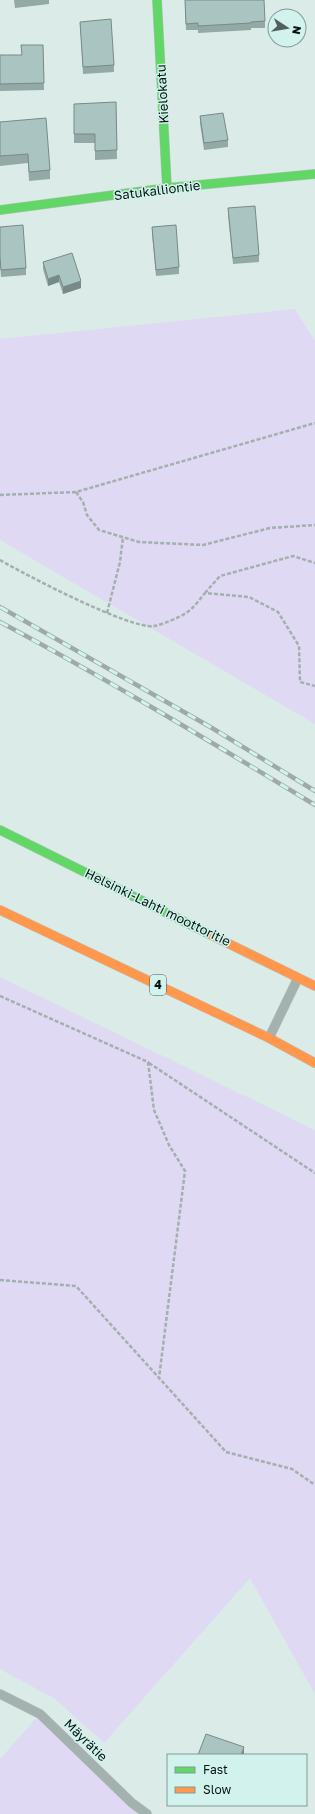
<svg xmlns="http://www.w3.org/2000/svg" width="315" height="1814" font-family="'Golos Text',sans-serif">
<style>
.green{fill:#dfd9f3}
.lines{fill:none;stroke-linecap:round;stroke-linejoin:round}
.lane-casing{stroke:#bac7c5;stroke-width:10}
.fast-casing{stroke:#bac7c5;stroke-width:10}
.slow-casing{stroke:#bac7c5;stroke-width:10}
.path{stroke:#a3b0ae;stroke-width:2.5;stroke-dasharray:4 2;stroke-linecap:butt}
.lane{stroke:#a3b1af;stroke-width:9}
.fast{stroke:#63d668;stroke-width:9}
.slow{stroke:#ff974d;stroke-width:9}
.rail-casing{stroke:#9eaaa8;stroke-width:4.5}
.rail{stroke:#d2f3ed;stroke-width:3;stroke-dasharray:9;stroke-linecap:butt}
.wall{fill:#92a9a6}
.shaded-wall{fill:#778a87}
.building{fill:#aac5c1;stroke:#778a87}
.labels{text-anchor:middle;stroke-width:3;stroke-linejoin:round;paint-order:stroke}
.shield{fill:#d2f3ed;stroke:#455754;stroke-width:1}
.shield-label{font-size:12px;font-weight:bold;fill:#081412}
.street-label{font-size:13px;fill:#081412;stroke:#d2f3ed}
</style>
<rect width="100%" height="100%" fill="#daebe8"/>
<path class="green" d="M295 309 315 341V724L0 540V339Z
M0 977 315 1130V1694L250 1578 104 1743 55 1699 0 1669Z
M40 1714 147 1814H0V1759Z"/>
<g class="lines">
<g class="lane-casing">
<path id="lane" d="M269 1038 298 978
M0 1694 40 1714 132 1803 147 1814"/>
</g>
<g class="fast-casing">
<path id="fast" d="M157 0 167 188
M0 210 167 188 315 174
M0 830 209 934"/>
</g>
<g class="slow-casing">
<path id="slow" d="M0 910 269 1038 315 1063
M209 934 315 986"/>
</g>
<path class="path" d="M76 492 83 502 87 515 99 530 139 542 203 545 270 528 315 525
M0 495 76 492 315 423
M0 560C24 574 131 630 154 626 164 624 178 618 186 613 193 609 199 600 205 593L249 597 278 612 299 646 300 682 315 686
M205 593 220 576 293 556 315 563
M107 613 120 562 123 537
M0 996 148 1062 154 1110 169 1145 185 1171 159 1378
M149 1063 315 1173
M0 1280 76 1286 226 1452 292 1469 315 1485"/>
<use href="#lane" class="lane"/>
<use href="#fast" class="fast"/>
<use href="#slow" class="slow"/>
<g class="rail-casing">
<path id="rail" d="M0 607 212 728 315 791
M0 622C107 679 211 742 315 805"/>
</g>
<use href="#rail" class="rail"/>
</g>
<path class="wall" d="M14 0H49V4L15 8Z
M185 0 265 21V28H251V30L198 33V30H186Z
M80 22 114 65V72L83 74Z
M43 45 44 90 0 91V55H21Z
M116 102 117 159 95 160V143H74V113Z
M200 116 228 140V147L204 150 200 123Z
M0 122 50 170V179L29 181 28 163 0 166Z
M228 208 259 255V262L233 264 228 215Z
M0 227 26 268V275L1 277 0 264Z
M152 227 179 267V274L156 276 152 234Z
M43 262 81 288 63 294 59 282 48 286 43 269Z"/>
<path class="shaded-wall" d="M59 275V282L48 286V279Z
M81 281V288L63 294V287Z
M244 1747V1755H241Z"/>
<path class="building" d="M185 0H264L265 21 251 22V23L198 26V23L186 24Z
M111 19 114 65 83 67 80 22Z
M21 45H43L44 83 0 84V55H22Z
M116 102 117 150 95 151V134H74V104Z
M223 113 228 140 204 143 200 116Z
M46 118 50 170 29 172 28 154 0 156V122Z
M255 206 259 255 233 258 228 208Z
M23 225 26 268 1 270 0 257V227Z
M176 225 179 267 156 270 152 227Z
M72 253 81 281 63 287 59 275 48 279 43 262Z
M206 1734 244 1747 241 1755H198Z"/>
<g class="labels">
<rect class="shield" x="150" y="975" width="16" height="20" rx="3"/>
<g class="shield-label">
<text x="158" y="989">4</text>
</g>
<g class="street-label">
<text transform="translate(162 94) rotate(-93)" y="5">Kielokatu</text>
<text transform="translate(157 190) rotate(-7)" y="5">Satukalliontie</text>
<text transform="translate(158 907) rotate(26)" y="5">Helsinki-Lahti moottoritie</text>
<text transform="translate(86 1740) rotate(44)" y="5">Mäyrätie</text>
</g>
</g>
<rect x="167" y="1754" width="140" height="52" fill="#d2f3ed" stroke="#819a95"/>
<rect x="175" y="1767" width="20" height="6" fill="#63d668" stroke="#819a95"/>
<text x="203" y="1774" font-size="12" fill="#081412">Fast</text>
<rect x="175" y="1787" width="20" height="6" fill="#ff974d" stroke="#819a95"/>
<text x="203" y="1794" font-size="12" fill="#081412">Slow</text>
<g transform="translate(287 28) rotate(102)"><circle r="19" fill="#d2f3ed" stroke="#819a95"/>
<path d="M0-3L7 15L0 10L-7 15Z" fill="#525f5d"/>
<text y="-6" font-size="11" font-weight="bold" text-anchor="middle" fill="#081412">N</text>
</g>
</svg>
